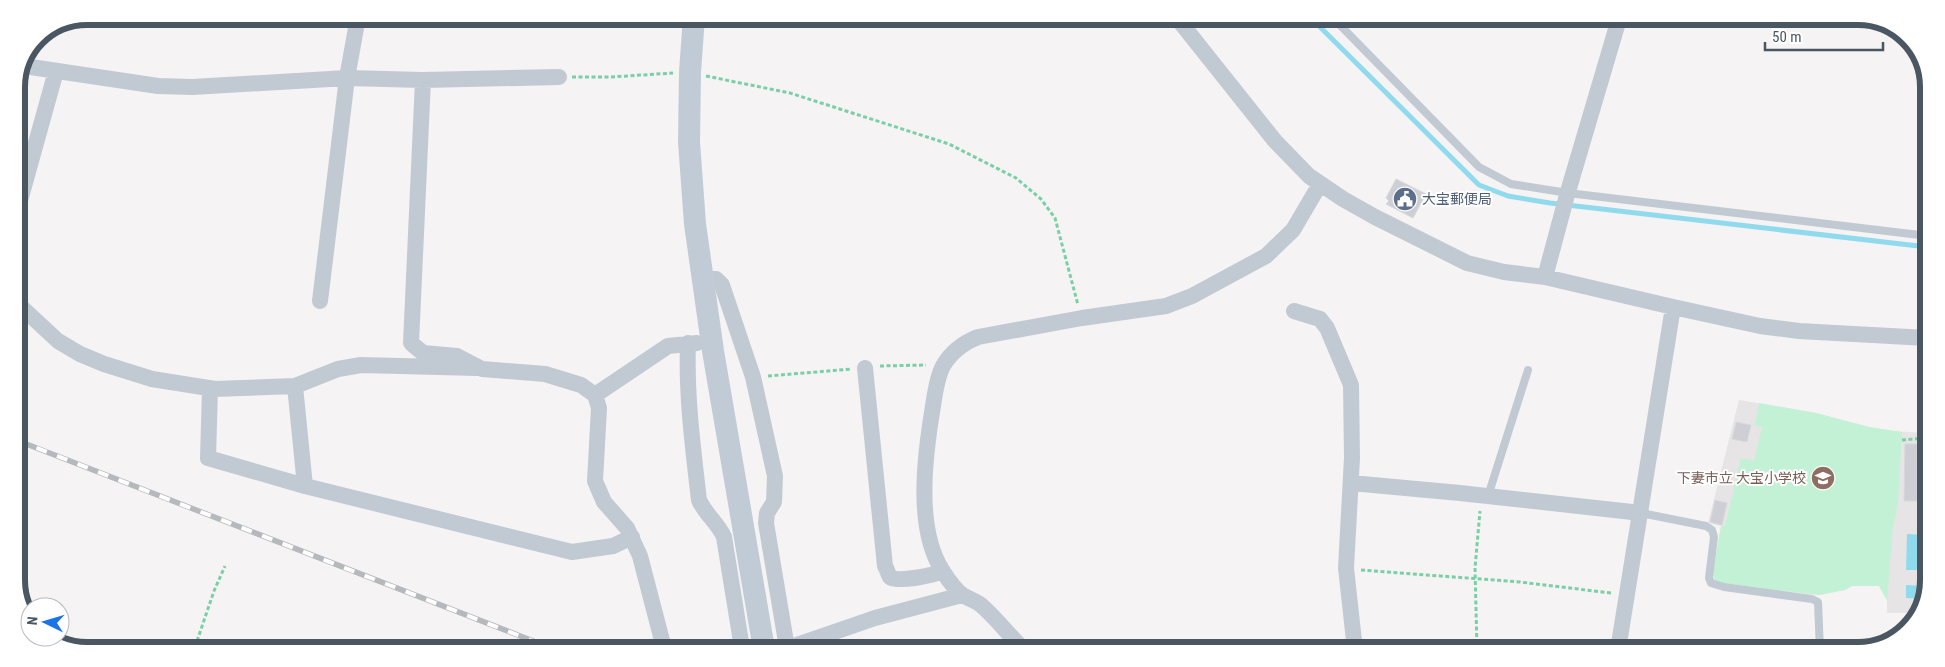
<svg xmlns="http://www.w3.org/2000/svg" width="1945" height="667" font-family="'Roboto Condensed','Noto Sans JP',sans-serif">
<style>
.education{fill:#e6e4e5}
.green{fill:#c3f1d5}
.water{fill:#90daee}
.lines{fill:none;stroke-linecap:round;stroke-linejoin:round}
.stream{stroke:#90daee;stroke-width:5}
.building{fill:#cdcfd5;stroke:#d7d9de}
.path{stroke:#7ad0a6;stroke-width:3;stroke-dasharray:4 2.5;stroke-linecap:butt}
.lane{stroke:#c1cad2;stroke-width:8}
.street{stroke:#c1cad2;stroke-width:16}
.secondary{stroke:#c1cbd6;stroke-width:22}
.rail-casing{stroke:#b5b8bd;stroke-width:5.5}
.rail{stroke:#fff;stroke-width:4;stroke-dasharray:11;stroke-linecap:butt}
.labels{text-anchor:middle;stroke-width:4;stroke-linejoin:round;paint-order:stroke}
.service-label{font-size:14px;fill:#4e5e75;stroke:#fff;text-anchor:start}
.education-label{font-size:14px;fill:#785e54;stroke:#fff;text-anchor:end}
.rim{fill:none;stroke:#4a5661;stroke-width:6}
</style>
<rect width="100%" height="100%" fill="#f5f3f3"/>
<path class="education" d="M1739 400 1816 413 1869 427 1892 431 1926 433 1925 603 1918 613H1887V600L1879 586H1852L1845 590 1819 595 1766 589 1713 573 1721 526 1708 523Z"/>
<path class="green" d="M1759 403 1816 413 1869 427 1902 432 1898 503 1893 527 1887 600 1879 586H1852L1845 590 1819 595 1715 582 1713 573 1721 526H1725L1741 458 1754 461 1762 427 1755 425Z"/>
<path class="water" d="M1907 534 1926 535 1925 570H1906Z
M1906 585 1925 586V599L1906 598Z"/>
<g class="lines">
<path class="stream" d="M1312 19 1479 185 1508 196 1550 203 1927 247"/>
</g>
<path class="building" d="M1396 179 1426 194 1413 218 1386 204 1389 201 1386 198Z
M1736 422 1751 425 1747 442 1732 439Z
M1905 444H1926V501H1904Z
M1715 500 1727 503 1722 525 1710 522Z"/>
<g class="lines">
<path class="path" d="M706 76 790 93 949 144 1016 178 1041 199 1055 218 1078 305
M572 77H611L673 73
M880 366 926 365
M768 376 852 369
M1902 440 1926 438
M1361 570 1520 582 1611 593
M1725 646 1732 649 1809 647
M195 647 214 591 225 566
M1477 650 1475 568 1480 511"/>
<path class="lane" d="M1334 19 1479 167 1511 184 1568 193 1928 236
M1488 496 1528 370
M1641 513 1706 526 1712 530 1714 537 1709 578 1711 583 1724 587 1812 599 1818 602 1820 651"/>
<path class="street" d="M1177 18 1275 141 1309 176 1343 199 1375 217 1467 263 1504 272 1545 277 1673 307 1760 326 1799 331 1927 338
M24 66 158 86 192 87 347 78 423 80 559 77
M423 80 411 343 423 353 457 356 482 369 545 374 581 385 595 395 599 408 595 481 604 502 627 528 640 556 664 648
M16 215 56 71
M1545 277 1567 195 1619 19
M702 279H716L722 285 753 377 775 476 774 502 767 513 766 523 787 648
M320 301 347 78 358 17
M16 302 58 341 80 354 104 364 152 379 215 389 295 386
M1294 311 1320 319 1327 328 1351 385 1352 458 1346 568 1355 650
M688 343C686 396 693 448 699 500 705 514 718 523 724 537L742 648
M477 368 361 365 338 369 295 386 305 486 572 552 613 546 632 537
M865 368 885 566C887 569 888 574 890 577 898 583 934 575 943 571
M210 388 208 458 305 486
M595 395 668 346 697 343
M1351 483 1460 493 1641 513
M785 649 875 618 962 595
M1023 649C1009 635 996 618 981 605 976 601 970 599 964 596 956 591 947 578 942 570 915 527 925 454 933 406 935 393 937 377 943 366 951 352 963 343 978 337L1082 318 1166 306 1192 296 1266 256 1293 230 1320 184
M1618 650 1673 307"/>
<path class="secondary" d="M694 17 690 72 689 142 695 224 713 351 764 649"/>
<g class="rail-casing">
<path id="rail" d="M16 440 551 648"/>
</g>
<use href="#rail" class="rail"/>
</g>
<defs>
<g id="civic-disc" transform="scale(1.25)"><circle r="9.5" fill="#5c6f8a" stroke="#fff"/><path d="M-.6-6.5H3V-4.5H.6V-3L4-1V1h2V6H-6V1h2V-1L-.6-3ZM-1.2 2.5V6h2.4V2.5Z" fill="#fff"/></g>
<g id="school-disc" transform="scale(1.25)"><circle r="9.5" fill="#8d6e63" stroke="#fff"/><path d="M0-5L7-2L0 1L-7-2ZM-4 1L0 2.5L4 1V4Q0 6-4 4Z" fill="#fff"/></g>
</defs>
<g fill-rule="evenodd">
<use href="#civic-disc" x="1405" y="199"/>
<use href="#school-disc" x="1823" y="478"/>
</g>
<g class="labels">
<g class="service-label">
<text x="1422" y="204">大宝郵便局</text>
</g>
<g class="education-label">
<text x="1806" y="483">下妻市立 大宝小学校</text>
</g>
</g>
<path d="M0 0H1945V667H0ZM87 25H1858A62 62 0 0 1 1920 87V580A62 62 0 0 1 1858 642H87A62 62 0 0 1 25 580V87A62 62 0 0 1 87 25Z" fill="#fff" fill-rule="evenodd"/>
<path class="rim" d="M87 25H1858A62 62 0 0 1 1920 87V580A62 62 0 0 1 1858 642H87A62 62 0 0 1 25 580V87A62 62 0 0 1 87 25Z"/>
<g transform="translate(45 622) rotate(275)"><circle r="24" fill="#ffffff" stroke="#b7bbc0"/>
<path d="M0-4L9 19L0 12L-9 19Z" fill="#1a73e8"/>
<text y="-8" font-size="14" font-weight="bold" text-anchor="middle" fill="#4a5661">N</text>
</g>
<path d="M1765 42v8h118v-8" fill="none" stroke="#4a5661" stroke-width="2.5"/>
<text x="1772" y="42" font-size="15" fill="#4a5661" stroke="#ffffff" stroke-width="4" paint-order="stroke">50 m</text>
</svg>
